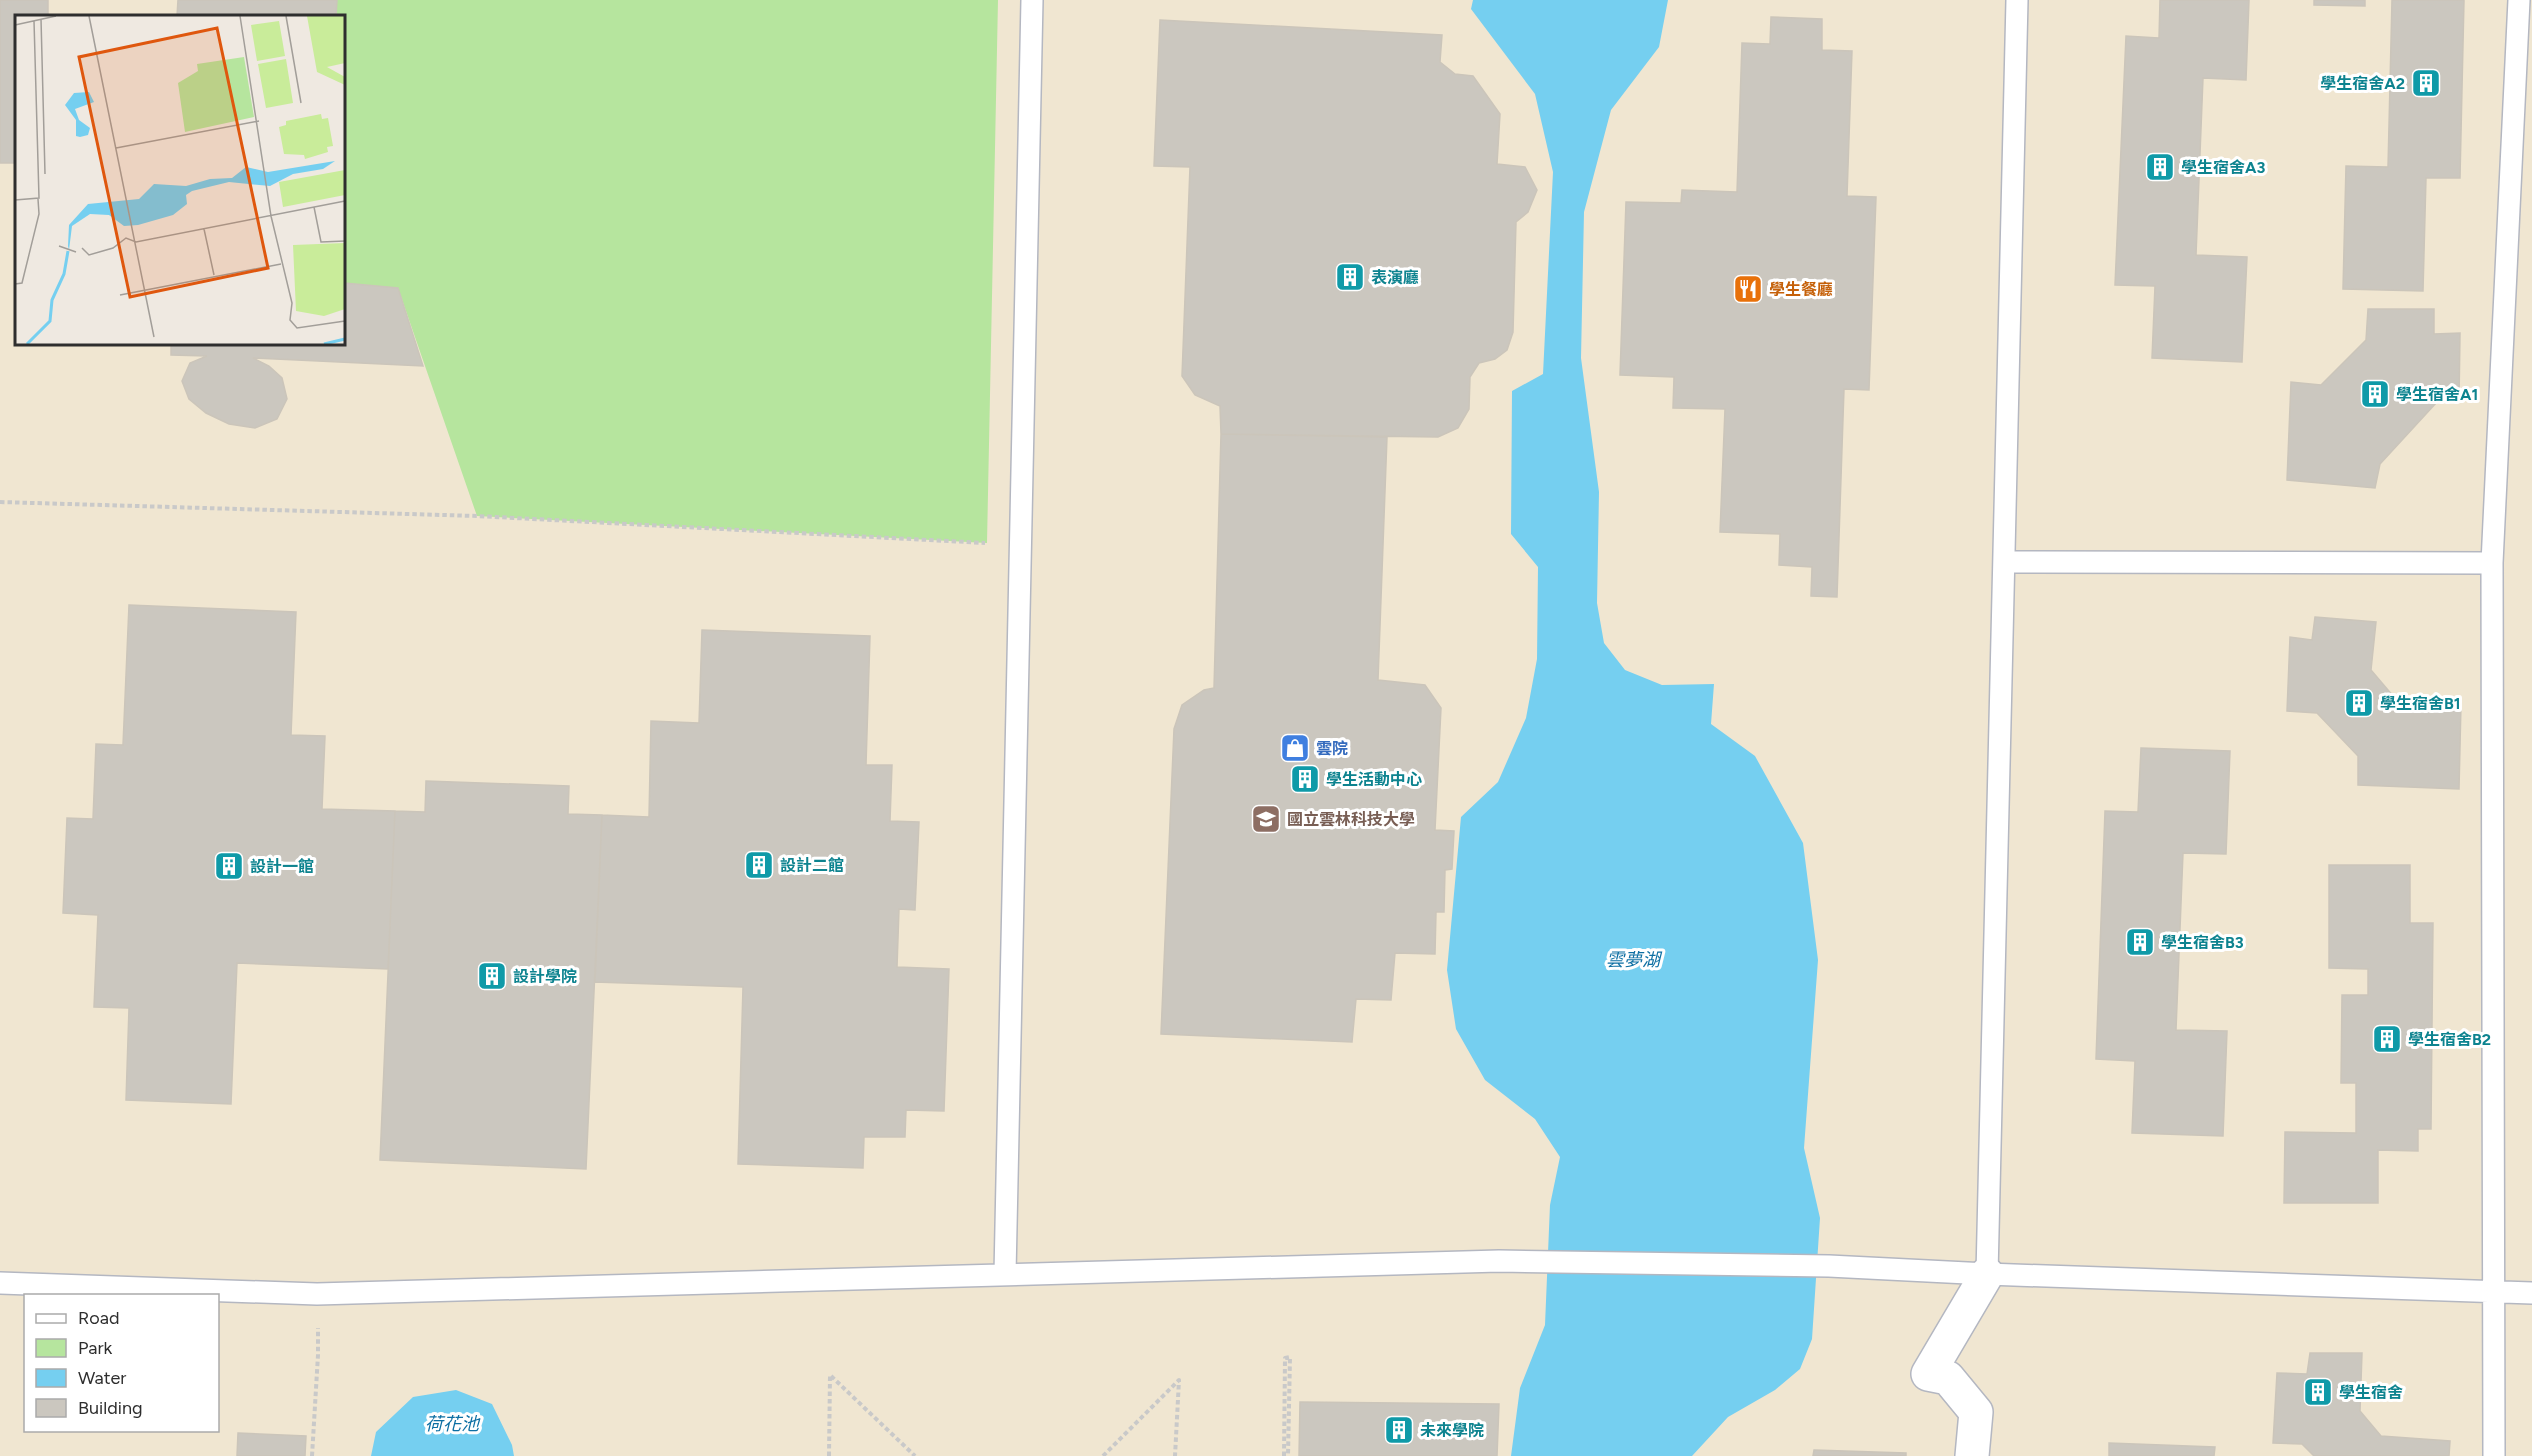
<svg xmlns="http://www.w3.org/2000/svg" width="2532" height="1456" font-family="Figtree,'Noto Sans TC',sans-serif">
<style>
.education{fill:#f0e6d1;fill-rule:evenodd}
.green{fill:#b6e59e}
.water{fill:#75cff0}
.building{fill:#cbc7bf;stroke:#cbc5ba;stroke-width:1.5}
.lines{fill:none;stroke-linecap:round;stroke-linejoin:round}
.lane-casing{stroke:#b4b7c1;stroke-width:24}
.street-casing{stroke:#b4b7c1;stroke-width:36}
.path{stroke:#c9c9c9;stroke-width:4;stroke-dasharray:4.5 3;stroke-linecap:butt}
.lane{stroke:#fff;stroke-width:21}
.street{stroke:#fff;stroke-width:33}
.labels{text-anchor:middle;stroke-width:6;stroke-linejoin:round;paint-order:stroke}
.culture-label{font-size:16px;font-weight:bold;fill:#0d838f;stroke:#fff;text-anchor:start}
.food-label{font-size:16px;font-weight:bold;fill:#c56008;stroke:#fff;text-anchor:start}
.shop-label{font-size:16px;font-weight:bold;fill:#366cbe;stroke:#fff;text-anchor:start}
.education-label{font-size:16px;font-weight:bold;fill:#785e54;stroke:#fff;text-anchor:start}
.water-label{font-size:18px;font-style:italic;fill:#0d6fa3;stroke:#fff}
.inset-river{fill:none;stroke:#75cff0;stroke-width:3}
.inset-road{fill:none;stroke:#a29e99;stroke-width:1.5}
.view{fill:#df570e;fill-opacity:0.15;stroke:#df570e;stroke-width:3}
.inset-edge{fill:none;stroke:#2e2e2e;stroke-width:3}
</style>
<rect width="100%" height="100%" fill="#efe9e1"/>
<path class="education" d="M0 0H2532V1456H0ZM16 16H344V344H16ZM26 1296H218V1430H26Z"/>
<path class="green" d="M337 0H998L987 543 477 516 398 288 344 283V16H336Z"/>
<path class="water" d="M1473 0H1668L1659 47 1611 110 1584 212 1581 358 1599 492 1597 603 1604 643 1625 670 1662 685 1714 684 1711 724 1755 756 1803 843 1818 960 1804 1148 1820 1218 1812 1339 1800 1369 1775 1390 1728 1417 1692 1456H1511L1520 1388 1545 1325 1550 1205 1560 1157 1535 1119 1485 1080 1456 1029 1447 970 1461 817 1498 782 1526 718 1537 659 1538 567 1511 534 1512 391 1543 374 1553 172 1535 94 1471 9Z
M456 1390 492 1404 512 1445 514 1456H371L376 1432 413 1397Z"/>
<path class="building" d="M0 0H48V16H16V163H0Z
M178 0H337L336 16H177Z
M2160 0H2249L2246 80 2203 78 2196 255 2247 257 2242 362 2152 358 2155 286 2115 285 2126 36 2159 38Z
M2314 0H2365V6L2314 5Z
M2392 0H2464L2460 178H2426L2423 291 2343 289 2346 166 2388 167Z
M1771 17 1822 19V50L1852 51 1847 196 1876 197 1869 390 1844 389 1837 597 1811 596 1812 567 1779 565 1780 534 1720 532 1725 409 1673 408 1674 377 1620 375 1626 202 1681 203 1682 190 1737 192 1742 43 1770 44Z
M1160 20 1442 35 1440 62 1455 74 1473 76 1500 114 1497 164 1525 167 1537 190 1528 212 1516 222 1513 332 1507 350 1495 359 1479 363 1470 377 1469 409 1458 428 1438 437 1221 434 1220 406 1195 395 1182 376 1190 167 1154 166Z
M344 283 398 288 423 366 253 358 269 366 282 378 287 399 277 419 255 428 229 424 206 413 189 399 182 381 190 363 207 356 171 355V344H344Z
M2368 309H2434V334L2460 333 2459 402H2437L2380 464 2375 488 2287 480 2291 382 2321 385 2366 340Z
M1221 434 1387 437 1378 680 1425 685 1441 708 1435 830 1454 831 1452 869 1445 870 1444 912H1436L1435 954 1395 953 1391 1000 1356 999 1352 1042 1161 1034 1174 729 1182 705 1204 690 1214 688Z
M129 605 296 612 291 735 325 736 322 809 395 811 388 969 237 963 231 1104 126 1100 129 1008 94 1007 98 915 63 913 67 818 93 819 96 744 123 745Z
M2315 617 2376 622 2371 670 2399 703 2461 704 2459 789 2358 785V756L2317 713 2287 711 2290 637 2312 640Z
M702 630 870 636 866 765H892L890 821 919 822 915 910 899 909 897 967 949 969 944 1111 906 1110 905 1137H864L863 1168 738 1164 743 987 595 982 602 815 649 817 651 721 699 723Z
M2141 748 2230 751 2226 854 2183 853 2176 1030 2227 1031 2223 1136 2132 1133 2135 1061 2096 1059 2105 811 2138 812Z
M426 781 569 786 568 814 602 815 586 1169 380 1160 395 811 425 812Z
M2329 865H2410V923H2433L2431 1129H2418V1151L2378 1150V1203H2284L2285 1132 2356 1133V1083H2341L2342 995H2368V969L2329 968Z
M2310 1353H2362L2360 1411 2381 1436 2450 1441 2449 1456H2314L2302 1444 2273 1443 2277 1373 2307 1374Z
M1300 1402 1499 1404 1497 1456H1299Z
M238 1433 306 1436 305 1456H237Z
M2109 1443 2215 1447 2214 1456H2109Z
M1814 1450 1906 1453V1456H1813Z"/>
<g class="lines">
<g class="lane-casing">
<path id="lane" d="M2004 562 2492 563
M1005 1274 1032 0
M1987 1274 2017 0
M0 1283 317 1294 1499 1261 1829 1266 1987 1274 2532 1293
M2494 1456 2492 563 2519 0"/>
</g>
<g class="street-casing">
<path id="street" d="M1972 1456 1976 1412 1948 1378 1928 1374 1987 1274"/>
</g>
<path class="path" d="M0 502 477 516 985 543
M312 1456 318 1355V1328
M829 1456 830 1375 915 1456
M1103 1456 1179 1380 1175 1456
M1284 1456 1285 1358 1290 1357 1288 1456"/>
<use href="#lane" class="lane"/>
<use href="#street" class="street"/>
</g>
<defs>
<g id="building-square" transform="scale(1.5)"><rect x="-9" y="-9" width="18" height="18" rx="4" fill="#0f9aa8" stroke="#fff"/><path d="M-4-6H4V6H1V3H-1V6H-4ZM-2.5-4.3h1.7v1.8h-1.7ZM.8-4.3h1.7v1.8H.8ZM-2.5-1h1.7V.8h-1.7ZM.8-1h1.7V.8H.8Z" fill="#fff"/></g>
<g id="restaurant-square" transform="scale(1.5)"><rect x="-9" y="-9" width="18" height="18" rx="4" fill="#e8710a" stroke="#fff"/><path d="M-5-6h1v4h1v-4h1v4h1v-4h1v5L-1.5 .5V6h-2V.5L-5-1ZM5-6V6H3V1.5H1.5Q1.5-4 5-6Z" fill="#fff"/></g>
<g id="shop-square" transform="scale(1.5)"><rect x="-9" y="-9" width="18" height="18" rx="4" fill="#3f7fe0" stroke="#fff"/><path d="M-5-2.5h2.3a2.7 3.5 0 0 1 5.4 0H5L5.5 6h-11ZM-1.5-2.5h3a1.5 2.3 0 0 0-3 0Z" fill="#fff"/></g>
<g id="university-square" transform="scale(1.5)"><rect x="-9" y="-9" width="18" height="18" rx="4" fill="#8d6e63" stroke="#fff"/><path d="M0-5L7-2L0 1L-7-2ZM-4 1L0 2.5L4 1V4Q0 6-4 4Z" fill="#fff"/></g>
</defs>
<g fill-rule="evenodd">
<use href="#building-square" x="2426" y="83"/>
<use href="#building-square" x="2160" y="167"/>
<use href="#building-square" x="1350" y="277"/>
<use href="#restaurant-square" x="1748" y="289"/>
<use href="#building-square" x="2375" y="394"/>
<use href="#building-square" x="2359" y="703"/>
<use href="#shop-square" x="1295" y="748"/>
<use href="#building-square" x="1305" y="779"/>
<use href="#university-square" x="1266" y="819"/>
<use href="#building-square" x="759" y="865"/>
<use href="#building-square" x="229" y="866"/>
<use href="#building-square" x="2140" y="942"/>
<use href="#building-square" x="492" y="976"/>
<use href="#building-square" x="2387" y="1039"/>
<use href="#building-square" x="2318" y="1392"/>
<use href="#building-square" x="1399" y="1430"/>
</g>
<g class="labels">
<g class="culture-label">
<text x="2405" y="89" text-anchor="end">學生宿舍A2</text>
<text x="2181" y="173">學生宿舍A3</text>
<text x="1371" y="283">表演廳</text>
<text x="2396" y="400">學生宿舍A1</text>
<text x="2380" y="709">學生宿舍B1</text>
<text x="1326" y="785">學生活動中心</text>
<text x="780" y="871">設計二館</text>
<text x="250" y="872">設計一館</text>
<text x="2161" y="948">學生宿舍B3</text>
<text x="513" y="982">設計學院</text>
<text x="2408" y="1045">學生宿舍B2</text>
<text x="2339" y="1398">學生宿舍</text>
<text x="1420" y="1436">未來學院</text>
</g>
<g class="food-label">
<text x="1769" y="295">學生餐廳</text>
</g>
<g class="shop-label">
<text x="1316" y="754">雲院</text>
</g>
<g class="education-label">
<text x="1287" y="825">國立雲林科技大學</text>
</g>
<g class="water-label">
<text x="1633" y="966">雲夢湖</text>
<text x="452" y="1430">荷花池</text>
</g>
</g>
<g transform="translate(15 15)">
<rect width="330" height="330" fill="#efe9e1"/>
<path d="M229 42 239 102 170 117 163 68 183 56 182 49Z" fill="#b6e59e"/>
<path d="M292 1H330V48L312 52 330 62V70L302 57ZM264 6 270 41 242 46 236 10ZM271 44 278 88 251 93 243 49ZM306 99 307 104 313 103 318 131 312 132 313 137 290 144 289 140 269 139 264 112 271 110V106ZM330 155V180L268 192 264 167ZM330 228V294L309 301 281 296 278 230Z" fill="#c9ec9a"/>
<path d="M74 77 79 87 60 94 64 105 75 113 73 120 65 122 61 121V105L50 90 59 78ZM320 146 308 154 278 159 255 171 214 167 177 176 171 180 172 189 158 200 123 210 109 211 94 200 75 199 57 211 54 235 53 231 54 210 73 189 124 184 139 169 171 171 195 164 217 163 231 152 253 157Z" fill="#75cff0"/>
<path class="inset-river" d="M12 329 35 306 37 285 49 259 53 236M309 329 330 324"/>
<path class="inset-road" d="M74 1 139 322M225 1 256 201 277 288 275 305 282 313 330 306M271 1 286 88M26 4 30 159M0 10 41 1M101 133 244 106M0 185 24 183 19 6M299 192 306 227 330 226M189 214 199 260M44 231 61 237M67 233 74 240 98 233 111 223 121 227 330 186M0 269 7 268 24 199 23 184M105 280 266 249"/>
<path class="view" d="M202 13 253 253 115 282 64 42Z"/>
<rect width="330" height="330" class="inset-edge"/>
</g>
<rect x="24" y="1294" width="195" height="138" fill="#ffffff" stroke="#ababab" stroke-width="1.5"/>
<rect x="36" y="1314" width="30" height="9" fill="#ffffff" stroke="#ababab" stroke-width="1.5"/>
<text x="78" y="1324" font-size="18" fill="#2e2e2e">Road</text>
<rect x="36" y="1339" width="30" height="18" fill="#b6e59e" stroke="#ababab" stroke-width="1.5"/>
<text x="78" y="1354" font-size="18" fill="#2e2e2e">Park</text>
<rect x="36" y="1369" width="30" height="18" fill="#75cff0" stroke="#ababab" stroke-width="1.5"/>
<text x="78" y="1384" font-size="18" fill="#2e2e2e">Water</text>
<rect x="36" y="1399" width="30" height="18" fill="#cbc7bf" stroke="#ababab" stroke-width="1.5"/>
<text x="78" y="1414" font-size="18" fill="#2e2e2e">Building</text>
</svg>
